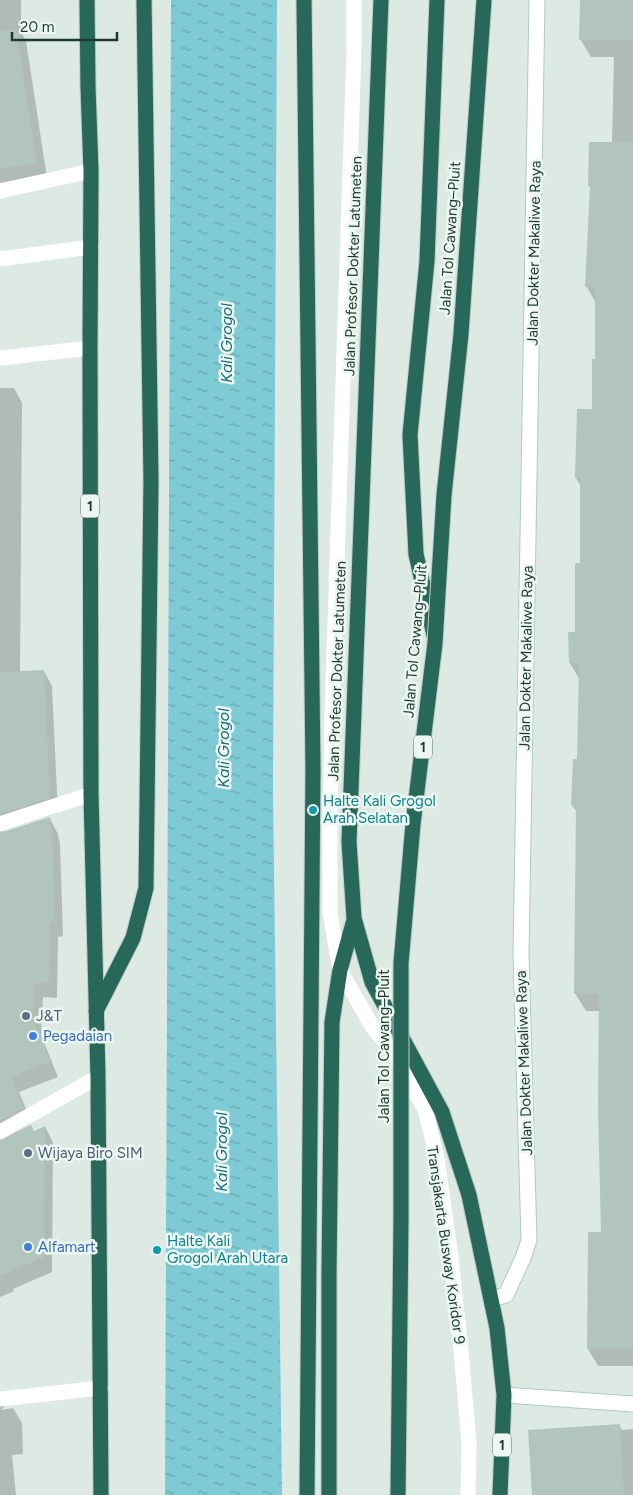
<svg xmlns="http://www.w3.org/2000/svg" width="633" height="1495" font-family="Figtree,sans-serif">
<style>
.water{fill:url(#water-ripples)}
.shadow{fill:#0003}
.building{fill:#b1c5bc}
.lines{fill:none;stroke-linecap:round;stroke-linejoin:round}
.secondary-casing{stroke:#aecbc0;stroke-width:17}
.highway-casing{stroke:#c0c8c6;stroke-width:17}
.lane{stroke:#fff;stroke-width:15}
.street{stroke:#fff;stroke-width:15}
.secondary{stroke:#fff;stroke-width:15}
.highway{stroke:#276859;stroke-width:15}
.highway-bridge-casing{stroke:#c0c8c6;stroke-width:17;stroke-linecap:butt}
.highway-bridge{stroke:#276859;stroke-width:15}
.culture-dot{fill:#0f9aa8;stroke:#ecf7f1;stroke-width:2}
.service-dot{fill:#5c6f8a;stroke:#ecf7f1;stroke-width:2}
.shop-dot{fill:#3f7fe0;stroke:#ecf7f1;stroke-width:2}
.labels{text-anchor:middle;stroke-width:5;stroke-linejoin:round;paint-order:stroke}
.shield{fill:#ecf7f1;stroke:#5b736b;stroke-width:1}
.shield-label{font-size:14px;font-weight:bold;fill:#1d3a32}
.street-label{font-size:15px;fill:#1d3a32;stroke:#ecf7f1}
.culture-label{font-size:15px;fill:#0d838f;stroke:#ecf7f1;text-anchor:start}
.service-label{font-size:15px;fill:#4e5e75;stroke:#ecf7f1;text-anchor:start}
.shop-label{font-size:15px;fill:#366cbe;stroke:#ecf7f1;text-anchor:start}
.water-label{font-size:16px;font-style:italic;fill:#136b7a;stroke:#ecf7f1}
</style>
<defs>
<pattern id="water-ripples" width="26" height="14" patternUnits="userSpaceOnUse" patternTransform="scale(1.25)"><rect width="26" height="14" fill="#7ecad5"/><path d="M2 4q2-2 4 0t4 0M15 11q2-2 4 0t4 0" fill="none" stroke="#67a5ad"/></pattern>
</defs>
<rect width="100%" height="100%" fill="#dceae3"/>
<path class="water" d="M171 0H277L273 789 282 1495H165Z"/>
<path class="shadow" d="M0 0H21V32L26 41 48 184 0 190Z
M581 0H633V1366H598L588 1349 603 1233 600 1011H586L575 993 577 812 572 805 578 761 580 680 570 663 576 634 581 564V487L576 478 593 411 597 361 596 303 587 287 591 189 589 186 612 143 614 57H591L580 39Z
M0 388H14L22 403 20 672 44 671 52 686 58 813 5 830 0 834Z
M50 819 58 834 60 845 63 936 58 937 57 998 43 997 41 1035 58 1077 19 1092 32 1123 17 1132 18 1134 34 1132 45 1127 53 1142 52 1272 13 1289 14 1291 0 1297V835Z
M0 1394 5 1406 1 1410 13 1408 22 1423 23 1454 12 1455 16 1495H0Z
M619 1426 622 1430 633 1429V1495H533Z"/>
<path class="building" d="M580 0H633V40H579Z
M16 29 37 163 0 169V31Z
M589 142H633V1349H587L588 1232H601L598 1108 599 994H574L576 805H571L573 759H577L579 663H569L568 632H575V563H580V478H575L577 409H592V359H595V288L585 287 590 186H588Z
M44 670 50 798 0 814V672Z
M50 817 51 829H52L55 922H50L49 983H35L33 1019 50 1061 11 1077 24 1108 0 1121V833Z
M31 1125 34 1131 45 1126 44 1257 0 1276V1141Z
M620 1424 624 1495H532L528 1430Z"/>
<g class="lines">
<g class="secondary-casing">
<path id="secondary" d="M491 1299 506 1295 523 1258 529 1240 521 954 537 0
M504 1395 633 1404"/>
</g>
<g class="highway-casing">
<path id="highway" d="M87 0 88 87 91 171 90 348 91 794 98 1077 101 1495
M304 0 313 769 307 1495
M381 0 349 842 354 918 372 982 442 1112 469 1195 497 1328 504 1395 500 1495
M434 635 416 554 410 435 427 261 437 0
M96 1011 133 938 146 888 151 481 144 0
M329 1495V1272L332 1022 340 970 354 920"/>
</g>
<path class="lane" d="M354 0V51L332 713 330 831V913L340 970 373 1028 390 1048 425 1109 437 1158 451 1257 461 1350 469 1443 468 1495
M0 259 91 247
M0 358 90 348"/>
<path class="street" d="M0 191 91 171
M0 824 91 794
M0 1132 98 1077
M0 1399 101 1388"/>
<use href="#secondary" class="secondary"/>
<use href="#highway" class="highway"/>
<g class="highway-bridge-casing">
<path id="highway-bridge" d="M398 1495 401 1220V963L413 824 435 643 444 495 461 334 484 0"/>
</g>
<use href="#highway-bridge" class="highway-bridge"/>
</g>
<g class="culture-dot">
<circle cx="313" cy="810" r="5"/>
<circle cx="157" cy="1250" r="5"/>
</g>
<g class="service-dot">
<circle cx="26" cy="1016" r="5"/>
<circle cx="28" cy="1153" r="5"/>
</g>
<g class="shop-dot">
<circle cx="33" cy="1036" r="5"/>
<circle cx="28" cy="1247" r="5"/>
</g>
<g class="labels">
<g class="shield">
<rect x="81" y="494.5" width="18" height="23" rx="4"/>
<rect x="414" y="735.5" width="18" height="23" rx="4"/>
<rect x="493" y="1433.5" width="18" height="23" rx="4"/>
</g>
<g class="shield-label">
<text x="90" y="511">1</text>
<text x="423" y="752">1</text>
<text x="502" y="1450">1</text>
</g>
<g class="street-label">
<text transform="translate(450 238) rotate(-86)" y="5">Jalan Tol Cawang–Pluit</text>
<text transform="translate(534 253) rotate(-89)" y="5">Jalan Dokter Makaliwe Raya</text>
<text transform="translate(353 266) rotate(-88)" y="5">Jalan Profesor Dokter Latumeten</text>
<text transform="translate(415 641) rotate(-85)" y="5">Jalan Tol Cawang–Pluit</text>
<text transform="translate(526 658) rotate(-89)" y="5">Jalan Dokter Makaliwe Raya</text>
<text transform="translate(337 671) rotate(-88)" y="5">Jalan Profesor Dokter Latumeten</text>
<text transform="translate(384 1046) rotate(-90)" y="5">Jalan Tol Cawang–Pluit</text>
<text transform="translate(524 1063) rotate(-92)" y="5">Jalan Dokter Makaliwe Raya</text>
<text transform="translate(446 1245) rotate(82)" y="5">Transjakarta Busway Koridor 9</text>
</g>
<g class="culture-label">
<text x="323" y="806">Halte Kali Grogol<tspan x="323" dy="17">Arah Selatan</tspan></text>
<text x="167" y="1246">Halte Kali<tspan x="167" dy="17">Grogol Arah Utara</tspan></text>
</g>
<g class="service-label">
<text x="36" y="1021">J&amp;T</text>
<text x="38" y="1158">Wijaya Biro SIM</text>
</g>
<g class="shop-label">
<text x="43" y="1041">Pegadaian</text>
<text x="38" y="1252">Alfamart</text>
</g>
<g class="water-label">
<text transform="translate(226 343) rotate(-90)" y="6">Kali Grogol</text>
<text transform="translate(223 748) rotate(-90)" y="6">Kali Grogol</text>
<text transform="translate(221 1152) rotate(-90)" y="6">Kali Grogol</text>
</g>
</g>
<path d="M12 32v8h105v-8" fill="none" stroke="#1d3a32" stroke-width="2.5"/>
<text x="20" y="32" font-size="15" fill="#1d3a32" stroke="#ecf7f1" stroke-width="4" paint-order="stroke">20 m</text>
</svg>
